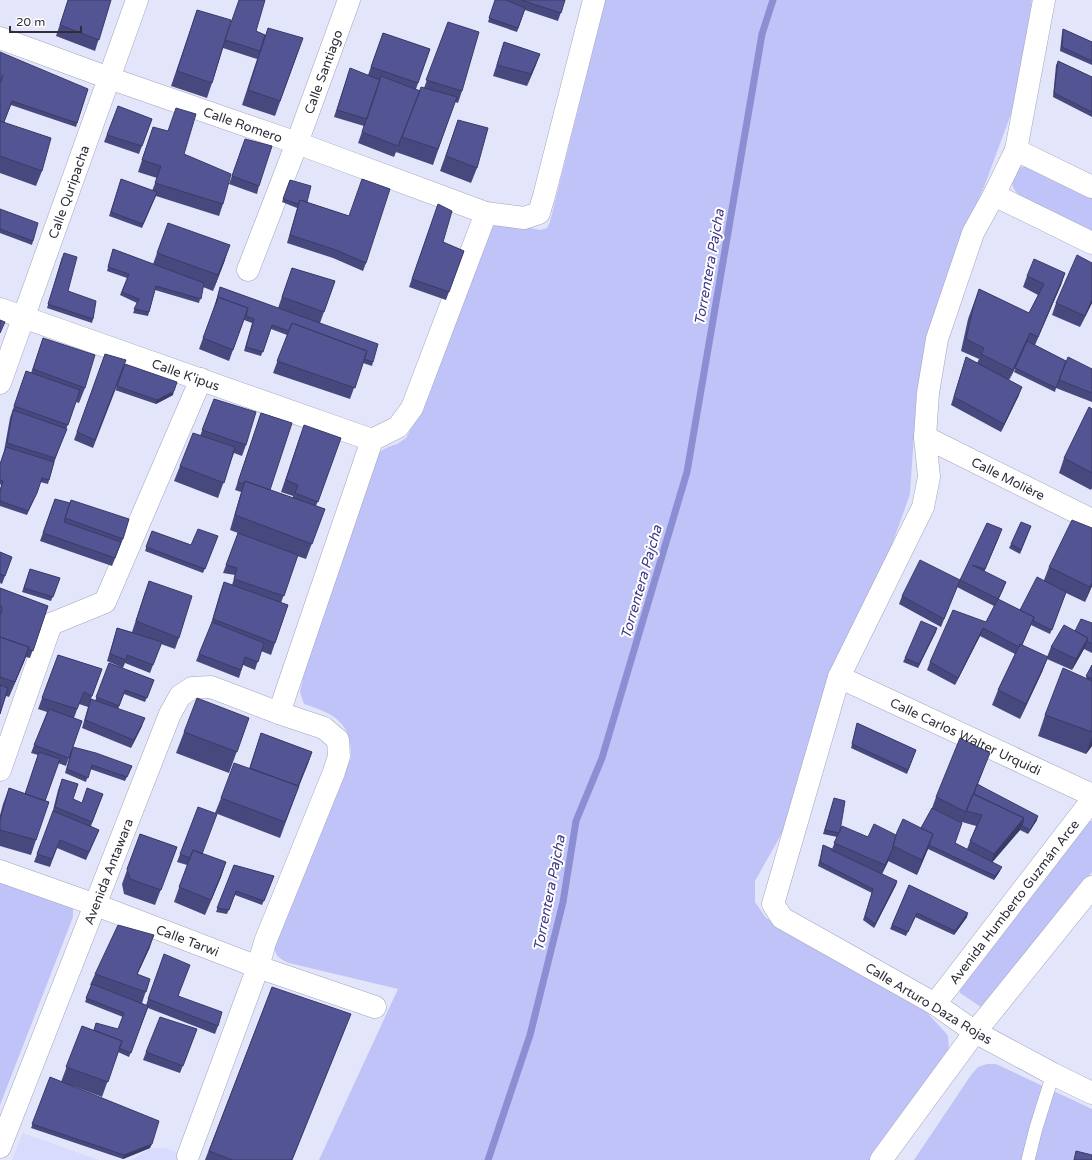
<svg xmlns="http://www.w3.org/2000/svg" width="1092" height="1160" font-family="'Varela Round',sans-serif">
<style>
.built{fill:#d9dbfd}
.green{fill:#c0c3f7}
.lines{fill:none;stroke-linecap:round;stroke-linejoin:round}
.stream{stroke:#8c8ed3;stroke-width:7}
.service-casing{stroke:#a2a4bd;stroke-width:14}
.minor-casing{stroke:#a2a4bd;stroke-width:23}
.secondary-casing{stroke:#a2a4bd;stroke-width:23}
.service{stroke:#fff;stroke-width:13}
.minor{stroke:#fff;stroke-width:22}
.secondary{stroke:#fff;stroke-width:22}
.wall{fill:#47487e;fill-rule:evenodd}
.shaded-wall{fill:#3a3b67}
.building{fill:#535493;stroke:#3a3b67}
.labels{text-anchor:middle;stroke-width:4;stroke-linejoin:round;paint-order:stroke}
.street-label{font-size:13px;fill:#2d2e38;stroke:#fff}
.water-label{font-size:14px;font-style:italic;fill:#3e388a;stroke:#fff}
</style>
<rect width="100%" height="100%" fill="#e3e5fa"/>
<path class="built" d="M23 1133 99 1160H12Z
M150 1148H165L197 1160H132Z"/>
<path class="green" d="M605 0H1032L1022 63 1011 114 984 187 954 255 935 311 917 389 910 494 883 570 795 810 755 881V902L766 918 918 1003 944 1031 948 1036 949 1051 873 1160H319L398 989 289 963C276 957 275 955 274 941L351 758C352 723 335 714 304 704L300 692 304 674 376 459 381 451 388 447 397 444 406 438 413 425 491 226 502 222 540 230 547 228 550 222Z
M1021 167H1027L1033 168 1092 198V232L1019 195C1009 186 1009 174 1021 167Z
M1090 821H1092V872L989 1005 981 1007 960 993V989L1087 823Z
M0 878 68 902 73 909V917L0 1105Z
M987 1064H996L1092 1109V1160H914L971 1075 978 1067Z"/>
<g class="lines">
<path class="stream" d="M488 1160 530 1035 563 902 576 821 602 758 687 472 762 34 773 0"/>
<g class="service-casing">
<path id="service" d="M1028 1160 1036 1128 1053 1074"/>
</g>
<g class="minor-casing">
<g id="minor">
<path id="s1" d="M0 38 109 78 297 143 486 213"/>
<path d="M1016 150 1092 187"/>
<path d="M994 195 1092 243"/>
<path id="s2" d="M248 270 297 143 349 0"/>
<path id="s3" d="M0 309 372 440"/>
<path id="s4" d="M0 383 137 0"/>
<path id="s5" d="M925 437 1092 520"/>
<path id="s6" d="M839 677 1092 795"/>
<path d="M279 713 372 440 398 427 412 408 486 213 524 218 539 213 544 196 594 0"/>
<path d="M0 770 51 624 105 602 201 379"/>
<path id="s7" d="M0 871 96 905 258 967 375 1007"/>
<path d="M935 1004 782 918 773 904 839 677 923 507 929 477 925 437 928 393 937 339 973 233 994 195 1016 150 1044 0"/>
<path d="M975 1032 1053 1074 1092 1093"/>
<path id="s8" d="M0 1147 170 714 180 696 192 688 211 687 279 713 324 728 338 740 339 756 334 772 265 942 258 967 188 1156"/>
</g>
</g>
<g class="secondary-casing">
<g id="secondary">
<path id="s9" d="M975 1032 935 1004 1092 800"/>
<path d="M881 1160 975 1032 1092 887"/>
</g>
</g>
<use href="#service" class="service"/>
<use href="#minor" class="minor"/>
<use href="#secondary" class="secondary"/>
</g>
<path class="wall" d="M68 0H111L95 51 56 36Z
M495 0H565L558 21 525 10 517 32 488 22Z
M197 10 227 35 256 31 265 35 303 38 275 116 242 105 257 59 223 48 212 83 207 98 171 86Z
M448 22 462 91 458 103 455 102 433 165 396 152 399 145 394 157 358 143 364 126 334 117 350 68 368 75 383 33 430 49 416 89 420 91 424 88Z
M1063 29 1092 42V65L1060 51 1062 33Z
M504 42 540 54 527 86 493 76Z
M1058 61 1092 77V117L1053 97 1056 65Z
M0 84 88 89 76 127 11 105 4 122 42 171 36 186 0 173Z
M118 106 152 119 139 154 104 142Z
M458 120 477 168 471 183 440 171Z
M153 127 184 154 223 204 219 216 156 196 142 228 109 216 121 179 152 191 157 178 138 172Z
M242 147 259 186 257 194 229 184Z
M290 180 307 202 349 216 366 263 363 271 333 258 287 243 297 208 282 202Z
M438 204 443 242 464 251 446 300 409 287Z
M0 209 33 241 32 245 0 233Z
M168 223 225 260 213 291 203 287 199 303 155 290 148 316 133 313 137 303 120 295 127 278 107 271 113 249 153 264Z
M62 257 68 291 93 319 92 323 47 308Z
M1092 263V303L1080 327 1052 315 1056 303Z
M292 268 335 281 320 323 373 362 372 366 363 363 350 399 273 373 287 335 271 329 261 356 244 351 252 323 244 320 229 361 199 349 214 308 220 287 278 308Z
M1065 273 1061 285 1035 345 1066 361 1092 369V402L1056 388 1055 392 1014 372 1022 352 1009 380 1019 395 1001 432 951 405 966 357 977 363 979 359 961 351 968 319 979 289 1029 313 1038 295 1023 287 1027 276Z
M43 338 85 388 79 403 76 402 54 463 48 484 40 482 35 497 27 515 0 506V490L1 485 0 484V464L4 451 10 418 22 382 26 371 31 373Z
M105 354 125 365 173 395 156 404 115 390 120 378 93 448 74 440Z
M214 399 246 445 242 456 234 453 218 498 174 481 180 466 200 436Z
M1092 409V488L1091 490 1059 473 1064 458Z
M261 413 270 490 293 498V496L281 492 300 436 341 438 316 506 325 509 306 559 297 556 281 603 288 605 271 655 261 651 255 670 243 665 239 678 196 661 210 627 220 593 224 582 232 585 235 575 223 573 238 533 230 530 241 492 235 490Z
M55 499 123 539 112 566 40 541Z
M1031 526 1020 554 1009 548 1011 544Z
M1092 528V586L1085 602 1066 593 1050 634 1031 625 1022 645 1047 657 1051 647 1075 631 1092 623V653L1084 649 1072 670 1047 659 1042 672 1020 719 992 705 998 690 1015 654 980 636 955 685 927 670 930 662 986 622 994 606 957 587 941 627 899 604 902 596 960 580 999 537 984 572 1006 582 998 599 1020 610 1044 580 1049 567Z
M152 531 191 545 218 536 203 573 145 551Z
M0 552 12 557 2 584 0 583Z
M30 569 60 578 51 601 22 592Z
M0 588 48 606 30 658 26 657 9 697 6 696 0 714Z
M145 592 179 638 175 649 161 644 150 673 125 663 123 668 107 661 117 628 132 632Z
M937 628 918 668 903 662 905 658Z
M58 655 102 669 91 699 95 701 109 663 154 680 145 702 124 694 118 709 142 726 131 748 82 728 88 707 79 704 74 718 82 721 66 766 58 763 45 801 36 840 31 855 0 846V815L3 804 9 788 25 794 38 755 31 753 47 712 38 709Z
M1092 665V746L1086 754 1038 736 1045 715 1086 678Z
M249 718 229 773 176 753 184 732Z
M857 723 916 750 907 774 851 748Z
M261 733 312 752 299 786 280 838 215 813 221 798 249 769Z
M71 751 132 766 125 781 90 769 86 782 65 773Z
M984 768 978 784 1037 820 1028 834 1020 830 992 862 1000 871 994 880 928 849 917 875 888 861 882 874 897 881 896 885 874 928 863 920 872 893 818 866 823 845 832 849 837 837 823 834 833 802 840 831 868 837 896 835 921 828 932 808 936 797ZM962 822 976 826 967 849 955 843Z
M62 779 73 799 82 803 103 794 91 826 99 830 86 860 57 848 50 867 34 862 51 818 58 790Z
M198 807 202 854 226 862 221 877 205 915 174 902 187 865 177 862Z
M140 834 177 847 155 905 124 894 122 884Z
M234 865 274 876 262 905 235 895 227 914 216 912Z
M909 885 967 917 954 935 915 917 906 936 890 929Z
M150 947 137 975 150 979 142 1003 146 1005 164 954 179 996 218 1026 215 1034 148 1008 129 1057 118 1052 102 1097 73 1086 150 1148 123 1159 31 1128 50 1077 61 1082 82 1026 93 1030 118 1029 123 1017 85 1002 91 985H90L95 974Z
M272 987 346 1026 292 1160H205Z
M197 1029 180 1073 143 1060 146 1052Z"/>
<path class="shaded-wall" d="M540 54 536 65 527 86 531 74Z
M230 245 225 260 213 291 218 275Z
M1065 273 1061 285 1033 348 1038 337Z
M1092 300V303L1080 327 1085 316Z
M1030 333 1026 345 1009 381 1013 370Z
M1022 387 1019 395 1001 432 1004 424Z
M174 391 173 395 156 404 157 400Z
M1002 529 999 537 982 577 985 569Z
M1006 582 1003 590 995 607 998 599Z
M1092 583V586L1085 602 1090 587Z
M937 628 936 632 918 668 919 664Z
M983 628 980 636 955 685 958 678Z
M1088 638 1084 649 1072 670 1076 659Z
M29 647 24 662 9 697Z
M1048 657 1042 672 1020 719 1026 704Z
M145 718 142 726 131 748 134 740Z
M1092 736V746L1086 754Z
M312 752 308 764 294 798 298 787Z
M990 753 984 768 967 811H966L960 827 966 812Z
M1038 816 1037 820 1028 834 1030 830Z
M1024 818 1020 830 990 865 994 854Z
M933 834 928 849 917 875 922 860Z
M892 850 888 862 881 876 885 865Z
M226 862 221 877 205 915 211 900Z
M1002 867 1000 871 994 880 995 876Z
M897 881 896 885 874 928 875 924Z
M968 913 967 917 954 935 955 931Z
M154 935 150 947 132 986 137 974Z
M351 1014 346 1026 292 1160Z
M152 1144 150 1148 123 1159 124 1155Z"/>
<path class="building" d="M68 0H111L99 40 60 25Z
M239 0H265L256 31 265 35 260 51 225 40Z
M495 0H506L525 8 518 28 489 18Z
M521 0H565L561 13Z
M197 10 231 20 212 83 177 71Z
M448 22 479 32 462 91 426 80Z
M268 28 303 38 280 101 248 90Z
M1063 29 1092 42V61L1062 47Z
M383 33 430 49 418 83 371 67Z
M504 42 540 54 531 74 497 65Z
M0 52 88 89 77 123 12 101 4 122 0 121V84L3 75 0 82Z
M1058 61 1092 77V112L1054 93Z
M350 68 380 80 367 119 337 110Z
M381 76 420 91 398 146 362 132Z
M421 87 457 97 438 149 402 137Z
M118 106 152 119 142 146 107 135Z
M176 108 196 114 184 154 231 174 223 204 155 183 161 166 142 160 153 127 168 131Z
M458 120 488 128 477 168 446 156Z
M0 121 51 138 42 171 0 156Z
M245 139 272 146 259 186 232 176Z
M121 179 157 192 143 224 111 212Z
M362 179 390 189 366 263 336 250 290 235 300 200 349 216Z
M290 180 311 186 307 202 300 200 298 204 283 199Z
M438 204 452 211 443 242 464 251 449 292 412 279Z
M0 209 38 223 33 241 0 229Z
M168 223 230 245 218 275 157 253Z
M113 249 204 283 201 299 156 286 149 312 134 309 139 299 122 292 129 274 108 267Z
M64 253 77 257 68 291 96 301 93 319 48 304Z
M1077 255 1092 263V300L1085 316 1056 303Z
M1034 259 1065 273 1038 337 1030 333 1013 370 981 354 984 348 966 339 973 308 979 289 1029 313 1044 284 1027 276Z
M292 268 335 281 324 312 282 297Z
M220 287 378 344 373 362 364 359 367 351 292 323 289 331 272 325 263 352 246 347 254 319 246 316 248 308 218 297 216 304Z
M218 297 248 308 233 350 203 338Z
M0 320 5 322 0 333Z
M292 323 367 351 355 388 277 361Z
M43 338 95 355 85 388 33 369Z
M1027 341 1066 361 1056 388 1015 368Z
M105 354 126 360 95 440 77 432Z
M966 357 1022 387 1004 424 954 397Z
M1068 357 1092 369V393L1059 380Z
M125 364 177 382 174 391 157 400 117 386Z
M26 371 80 390 68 425 14 406Z
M214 399 256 412 246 445 202 430Z
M1089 407 1092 409V473L1064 458Z
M13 410 67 429 55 458 7 443Z
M261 413 292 423 270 490 245 481 243 484 238 482Z
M304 425 341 438 318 502 295 493 298 485 286 480Z
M193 433 235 447 224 483 180 466Z
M6 447 54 462 49 480 42 478 37 493 28 511 0 501V491L3 481 0 480V464Z
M245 481 325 509 312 544 235 515Z
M55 499 70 503 64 522 121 542 115 558 43 533Z
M71 500 129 519 123 539 65 518Z
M1072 520 1092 528V583L1090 587 1049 567Z
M1021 522 1031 526 1021 550 1011 544Z
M987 523 1002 529 985 569 972 565 1006 582 998 599 960 580 944 619 902 596 920 560 960 580Z
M198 529 218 536 205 569 146 547 152 531 191 545Z
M238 533 298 555 284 596 234 579 237 568 226 565Z
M0 552 12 557 5 576 0 574Z
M30 569 60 578 53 597 24 588Z
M1037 577 1066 592 1052 630 1033 621 1034 617 1020 610Z
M149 581 192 596 179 638 136 621Z
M224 582 288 605 275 643 213 619Z
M0 588 48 606 33 651 28 649 29 647 0 637V614H1L2 607 0 606Z
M998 599 1034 617 1022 645 1020 644 1019 647 983 628 958 678 930 662 953 610 986 622Z
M1081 619 1092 623V644L1087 641 1088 638 1075 631Z
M921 621 937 628 919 664 905 658Z
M212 622 264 643 258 662 245 657 241 670 199 654Z
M1064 625 1088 638 1076 659 1051 647Z
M117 628 162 642 153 665 127 655 126 660 110 654Z
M0 637 29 647 15 682 0 677Z
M1020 644 1048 657 1026 704 998 690Z
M58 655 102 669 92 696 84 692 77 709 42 698Z
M109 663 154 680 147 698 125 690 119 706 96 697Z
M1092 665V679L1086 676Z
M1063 668 1092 681V732L1045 715Z
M0 685 8 688 0 714Z
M197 698 249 718 237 752 184 732Z
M91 699 145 718 134 740 85 720Z
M49 709 82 721 69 758 34 745Z
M857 723 916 750 908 770 852 744Z
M261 733 312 752 298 786 250 768Z
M960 738 990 753 966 812 936 797Z
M73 747 96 753 132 766 127 777 92 765 88 778 67 769Z
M39 752 60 759 45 801 25 794Z
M234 763 299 786 285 822 221 798Z
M62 779 78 784 73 799 82 803 87 788 103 794 92 822 55 807Z
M977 784 1038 816 1030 830 1022 826 1024 818 974 794Z
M9 788 49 802 36 840 0 830V820Z
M973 794 1024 818 994 854 970 841 982 815 966 811Z
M834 798 845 801 840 831 839 833 825 830Z
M198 807 217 814 202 854 193 850 190 858 180 854Z
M932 808 962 823 955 843 1002 867 995 876 929 845 933 834 921 828Z
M53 811 99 830 89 852 60 840 52 859 37 854Z
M903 819 933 834 922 860 893 846 897 832Z
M874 824 896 835 892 850 885 865 834 843 842 826 868 837Z
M140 834 177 847 161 890 130 879 127 869Z
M823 845 832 849 831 850 897 881 875 924 865 916 873 889 820 862Z
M193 850 226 862 211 900 179 887Z
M234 865 274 876 264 901 236 891 229 910 217 908Z
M909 885 968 913 955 931 917 913 908 932 892 925Z
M118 925 154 935 137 974 150 979 146 992 95 974Z
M164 954 190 965 178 996 222 1012 218 1026 148 999Z
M92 984 148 1006 131 1053 119 1048 122 1041 94 1030 96 1023 118 1029 124 1013 86 998Z
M272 987 351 1014 292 1160H232L209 1151Z
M160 1017 197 1029 183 1066 146 1052Z
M82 1026 122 1041 108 1082 66 1067Z
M50 1077 159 1121 152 1144 124 1155 32 1124Z
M1076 1151 1092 1155V1160H1074Z"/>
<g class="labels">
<g class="street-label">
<text dy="5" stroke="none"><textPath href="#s2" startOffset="212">Calle Santiago</textPath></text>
<text dy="5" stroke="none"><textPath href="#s1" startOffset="258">Calle Romero</textPath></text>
<text dy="5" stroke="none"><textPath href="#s4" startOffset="203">Calle Quripacha</textPath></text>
<text dy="5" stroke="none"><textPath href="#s3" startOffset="197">Calle K'ipus</textPath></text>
<text dy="5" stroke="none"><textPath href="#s5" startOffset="93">Calle Molière</textPath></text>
<text dy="5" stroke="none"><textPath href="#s6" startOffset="140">Calle Carlos Walter Urquidi</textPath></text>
<text dy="5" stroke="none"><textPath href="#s8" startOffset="296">Avenida Antawara</textPath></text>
<text dy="5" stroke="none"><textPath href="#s9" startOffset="178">Avenida Humberto Guzmán Arce</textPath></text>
<text dy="5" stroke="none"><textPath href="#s7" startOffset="200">Calle Tarwi</textPath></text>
<text transform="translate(929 1003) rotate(31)" y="5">Calle Arturo Daza Rojas</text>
</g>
<g class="water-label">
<text transform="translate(709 267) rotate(-80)" y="5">Torrentera Pajcha</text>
<text transform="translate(641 582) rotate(-74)" y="5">Torrentera Pajcha</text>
<text transform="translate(549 893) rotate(-79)" y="5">Torrentera Pajcha</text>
</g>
</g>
<path d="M10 26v6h71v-6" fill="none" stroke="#2d2e38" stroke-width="2"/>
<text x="16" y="26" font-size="12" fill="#2d2e38" stroke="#ffffff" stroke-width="3" paint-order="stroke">20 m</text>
</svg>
